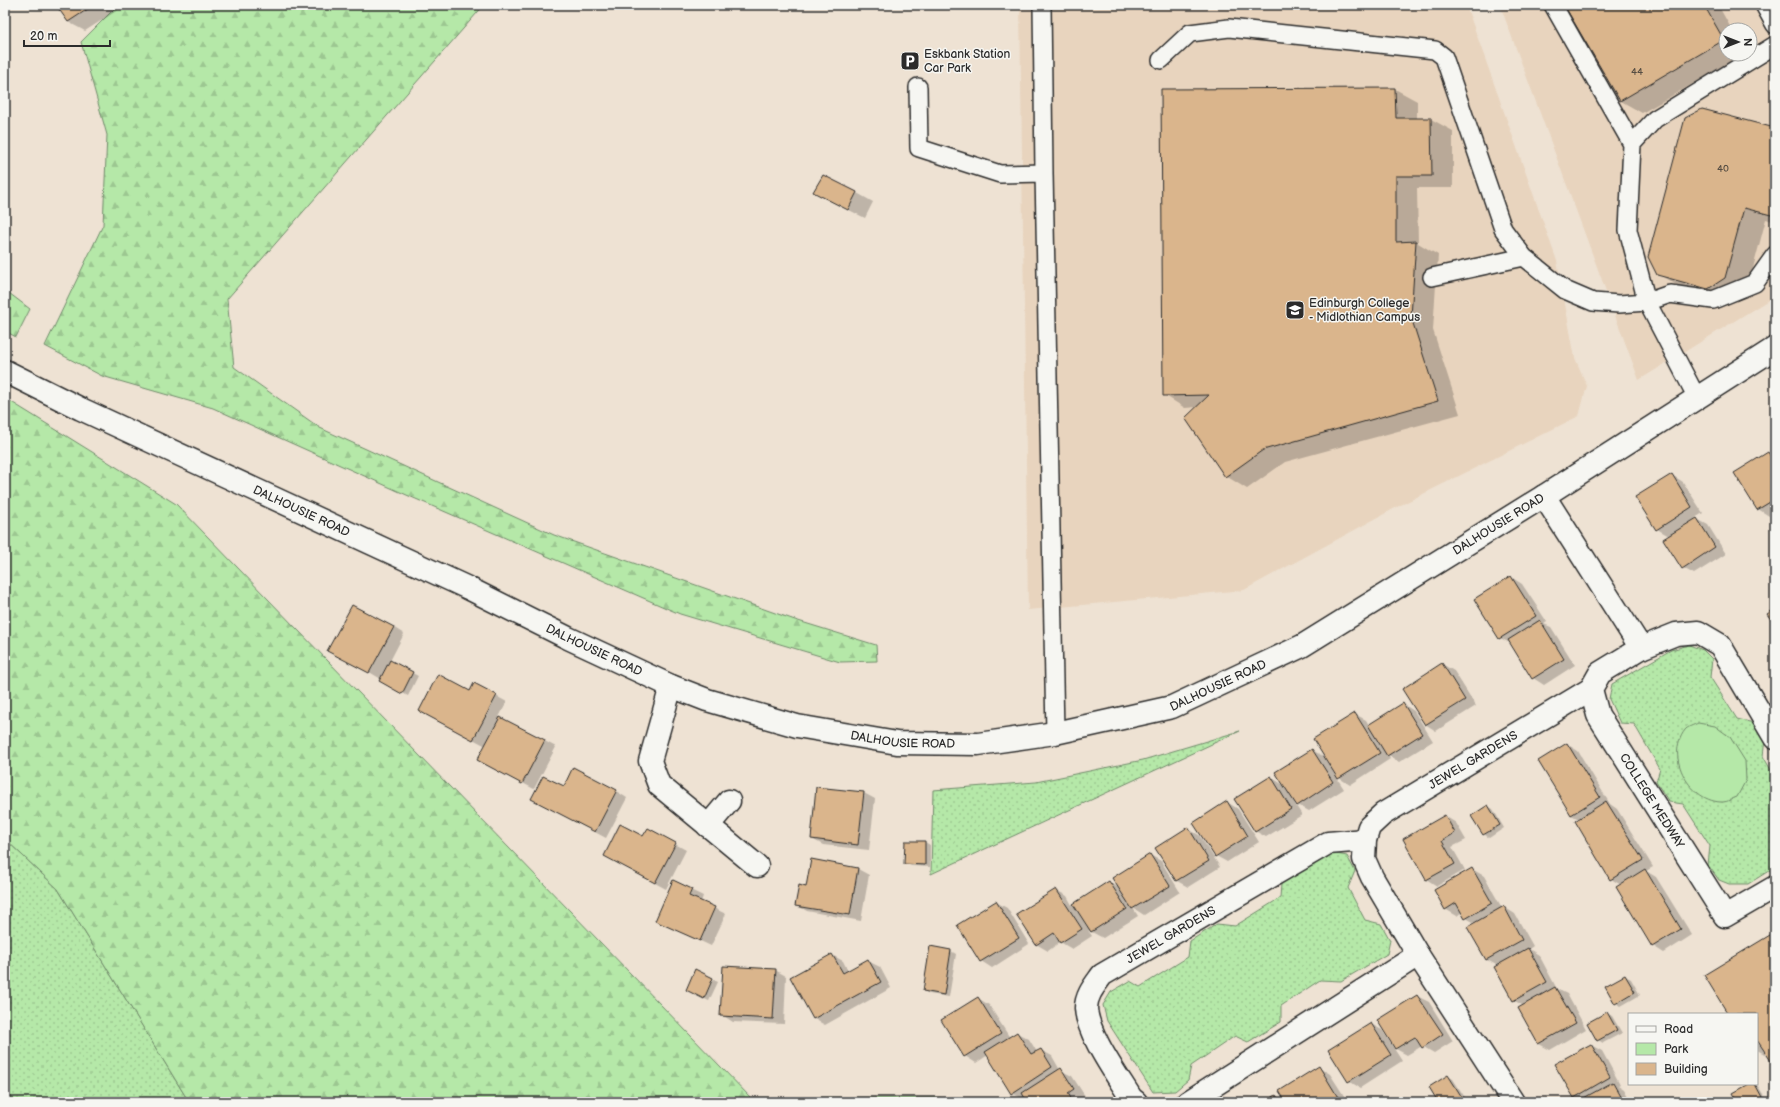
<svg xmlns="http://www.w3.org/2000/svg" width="1780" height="1107" font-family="'Balsamiq Sans',sans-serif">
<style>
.built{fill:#e8d4be;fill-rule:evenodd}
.grass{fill:url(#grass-dots);stroke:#708a6a}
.forest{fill:url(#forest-firs);stroke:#708a6a}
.park{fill:#b5e8a8;stroke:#708a6a}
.shadow{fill:#0003}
.building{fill:#dab58c;stroke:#2b2b2b}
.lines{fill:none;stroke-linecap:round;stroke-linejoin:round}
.service-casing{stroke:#2b2b2b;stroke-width:20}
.minor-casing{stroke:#2b2b2b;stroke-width:25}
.secondary-casing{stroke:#2b2b2b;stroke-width:25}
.service{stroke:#f6f6f2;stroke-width:17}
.minor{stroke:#f6f6f2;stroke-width:22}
.secondary{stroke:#f6f6f2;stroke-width:22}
.labels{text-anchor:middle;stroke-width:3;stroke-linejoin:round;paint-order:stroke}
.number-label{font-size:10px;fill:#574e43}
.poi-label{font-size:12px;fill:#2b2b2b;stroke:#f6f6f2;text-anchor:start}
.street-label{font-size:12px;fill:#2b2b2b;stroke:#f6f6f2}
</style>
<defs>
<pattern id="grass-dots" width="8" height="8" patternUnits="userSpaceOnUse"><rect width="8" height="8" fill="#b5e8a8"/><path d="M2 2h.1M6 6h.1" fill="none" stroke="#9cc791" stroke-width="1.8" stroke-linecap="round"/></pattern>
<pattern id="forest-firs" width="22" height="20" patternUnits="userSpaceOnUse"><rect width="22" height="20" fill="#b5e8a8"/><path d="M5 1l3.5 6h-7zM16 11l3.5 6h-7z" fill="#9cc791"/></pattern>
</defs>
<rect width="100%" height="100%" fill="#eee2d3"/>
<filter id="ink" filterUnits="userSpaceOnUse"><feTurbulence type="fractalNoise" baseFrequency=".025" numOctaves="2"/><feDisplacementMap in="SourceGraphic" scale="8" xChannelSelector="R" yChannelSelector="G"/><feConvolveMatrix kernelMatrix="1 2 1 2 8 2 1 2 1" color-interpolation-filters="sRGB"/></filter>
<g filter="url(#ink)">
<path class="built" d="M1020 5H1466L1557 261 1575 358 1587 386 1579 416 1397 507 1244 590 1028 610Z
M1500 5H1775V296L1639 380ZM1726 30H1750V54H1726Z"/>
<path class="grass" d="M1689 645 1703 650 1712 659 1710 677 1737 719 1754 723 1765 739 1763 756 1775 777V867L1748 884H1729L1719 880 1708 865 1710 846 1683 804 1669 802 1656 782 1660 769 1634 724 1620 723 1609 699 1612 684 1671 650Z
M1240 731 931 874 933 790 1036 782 1143 760Z
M5 839 58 889 189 1102H5Z
M1331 853 1347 856 1355 871 1348 888 1365 920 1381 924 1390 940 1387 954 1341 981 1320 980 1281 1006V1022L1248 1042 1235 1036 1191 1066 1188 1080 1175 1091 1153 1092 1107 1021 1103 1005 1111 992 1130 981 1140 987 1188 957 1190 941 1217 924 1235 926 1280 898 1281 884Z"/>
<path class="forest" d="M118 5H484L227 299 234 367 320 428 554 535 795 620 876 645 877 661 840 662 680 614 409 496 213 408 102 376 45 346 103 225 107 135 81 42Z
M5 290 30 309 16 337 5 331Z
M5 398 176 504 751 1098H941L945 1102H189L58 889 5 839Z"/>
<path class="park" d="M1698 723 1715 726 1730 737 1745 761 1746 780 1737 797C1733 798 1728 802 1723 802 1691 803 1664 757 1685 730 1687 727 1694 725 1698 723Z"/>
<path class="shadow" d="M58 5H115L118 10 85 31 68 22Z
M1565 5H1718L1732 30H1726V54H1744L1642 113 1621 101Z
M1395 89 1417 101V119H1431L1453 131V188H1417L1418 243 1438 255 1433 330 1460 414 1285 462 1247 489 1226 476 1197 407 1185 408 1164 395 1162 90Z
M1775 129V222L1766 219 1747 291 1730 301 1680 287 1658 274Z
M857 193 873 202 865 218 831 201Z
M1768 453 1775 457V512L1769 516 1758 509Z
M1672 475 1683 482 1703 513 1695 518 1708 525 1726 554 1694 574 1683 568 1669 536 1657 529Z
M1511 577 1522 584 1547 622 1544 624 1551 627 1575 665 1544 685 1533 678 1512 644 1500 638Z
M393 627 404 634 390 661 418 676 408 696 380 681 381 679 366 670Z
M1442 664 1454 671 1476 706 1436 731 1425 724Z
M470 692 496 696 507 702 499 717 556 747 534 789 490 766 486 746 431 717Z
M1403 704 1414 711 1433 741 1399 762 1388 755 1390 759 1350 785 1339 778 1355 714 1366 720 1369 725Z
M1567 744 1578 751 1610 804 1617 809 1653 867 1646 871 1656 877 1692 935 1664 953 1653 946 1621 885 1611 879 1579 819 1571 815Z
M1312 750 1323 756 1344 789 1309 811 1294 803 1302 815 1266 837 1255 831 1271 777 1285 786Z
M564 788 616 791 627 798 606 838 544 805Z
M864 793 875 799 869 850 823 845 812 839Z
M1227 802 1238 809 1259 842 1227 862 1216 856Z
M1488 806 1493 809 1504 828 1489 838 1484 834Z
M1445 816 1456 823 1466 840 1452 847 1465 870 1437 886 1426 879Z
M1188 829 1199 835 1220 867 1188 887 1177 881Z
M643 837 675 844 686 850 666 889 616 862Z
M925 842 930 845V867L911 866 905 863Z
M1150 855 1161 861 1180 892 1144 915 1133 908 1138 916 1103 938 1088 930 1092 936 1072 949 1060 942 1048 951 1036 944 1056 890 1067 896 1072 905 1109 882 1121 889Z
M812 860 858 869 869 875 861 921 807 911 796 905 807 888Z
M1472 869 1484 876 1502 908 1504 907 1515 914 1533 946 1529 949 1539 955 1557 989 1567 994 1586 1029 1550 1050 1539 1044 1519 1009 1524 1006 1513 1000 1498 966 1487 960 1469 927 1475 923 1466 918 1462 912 1457 916 1445 909Z
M674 882 703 896 701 902 726 914 711 946 656 920Z
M996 902 1007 908 1029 944 992 968 981 961Z
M1775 933V1066L1770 1057 1757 1050V1014H1729Z
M951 951 956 954 949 997 929 994 924 991Z
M832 955 843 961 848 971 868 961 880 967 891 988 825 1025 814 1019 791 978Z
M775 970 786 976 784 1024 733 1022 722 1015Z
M696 971 718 982 709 1001 692 993Z
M1625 976 1631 979 1640 995 1621 1006 1616 1003Z
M1417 996 1429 1002 1453 1041 1434 1053 1422 1046 1407 1055 1396 1049 1379 1021Z
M978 998 989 1005 1010 1038 1017 1033 1029 1039 1037 1052 1041 1050 1052 1056 1060 1070 1072 1076 1085 1096 1078 1100 1080 1102H1028L1026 1098 1023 1099 1012 1093 988 1055 976 1063 965 1056Z
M1607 1013 1612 1016 1622 1033 1603 1043 1598 1040Z
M1371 1024 1382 1030 1402 1061 1360 1088 1349 1081Z
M1591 1045 1602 1051 1620 1084 1618 1085 1624 1089 1631 1102H1583L1574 1097Z
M1319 1067 1330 1074 1348 1102H1288Z
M1448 1076 1453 1079 1468 1102H1439Z
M1751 1084 1758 1086 1768 1102H1739Z
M1276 1096 1285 1102H1267Z"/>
<path class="building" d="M56 5H94L68 22Z
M1564 5H1704L1724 40 1620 101Z
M1395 88 1396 118H1431L1432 176H1396V242L1416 241 1411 317 1438 401 1263 450 1225 477 1185 418 1209 395 1163 396 1161 89Z
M1702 109 1775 128V216L1744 208 1725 278 1708 289 1657 275 1648 257 1685 118Z
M823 175 857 192 848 210 813 192Z
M1768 452 1775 463V499L1757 510 1734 473Z
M1672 474 1692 507 1656 530 1635 497Z
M1697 518 1715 547 1682 569 1663 539Z
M1511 576 1536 616 1499 639 1474 599Z
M352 605 394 627 369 673 327 651Z
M1775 609V626L1767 614Z
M1540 620 1564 659 1532 679 1508 640Z
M390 660 413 672 402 694 379 681Z
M1442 663 1465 700 1425 725 1402 689Z
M438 674 470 691 474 683 497 695 473 740 419 711Z
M1403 703 1422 734 1387 756 1368 725Z
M1355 713 1380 753 1338 779 1313 739Z
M500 717 545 740 522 784 477 760Z
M1567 743 1600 797 1571 815 1538 761Z
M1312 749 1333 782 1297 806 1275 772Z
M573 767 617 790 595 832 531 799 543 776 564 786Z
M1271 776 1291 809 1255 832 1234 799Z
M816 787 864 792 858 845 811 839Z
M1227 801 1248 836 1215 857 1193 823Z
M1606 801 1643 860 1610 880 1575 821Z
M1488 805 1500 825 1483 835 1471 816Z
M1445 815 1455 833 1442 841 1455 864 1426 880 1403 839Z
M620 824 643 836 648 828 676 843 655 883 604 856Z
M1188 827 1209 861 1176 881 1155 848Z
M905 841H925V865L904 864Z
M1150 854 1170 886 1132 909 1112 878Z
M811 859 858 868 850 915 795 906 799 885 806 887Z
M1472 868 1492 903 1465 919 1456 903 1445 910 1434 890Z
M1645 869 1681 929 1652 947 1616 887Z
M673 880 692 889 689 896 715 907 700 941 655 921Z
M1109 881 1127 909 1091 932 1073 904Z
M1056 889 1082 929 1060 943 1054 933 1036 945 1016 914Z
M996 901 1019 938 980 962 957 925Z
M1504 906 1522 940 1486 960 1467 927Z
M1775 932V1067L1757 1040V1014H1728L1704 975Z
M930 946 951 950 944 995 923 991Z
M1528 948 1547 982 1513 1001 1494 967Z
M832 954 843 973 868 959 881 982 813 1019 790 977Z
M723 966 776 969 773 1019 720 1016Z
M695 969 713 978 704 999 686 990Z
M1625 975 1635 992 1615 1004 1605 986Z
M1555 987 1576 1023 1538 1044 1518 1008Z
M1417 995 1443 1034 1422 1048 1415 1037 1395 1049 1377 1020Z
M978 997 1001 1034 964 1057 941 1020Z
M1607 1012 1617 1030 1597 1041 1587 1023Z
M1371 1023 1391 1055 1348 1082 1328 1050Z
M1017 1032 1031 1054 1041 1049 1052 1067 1011 1094 985 1052Z
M1591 1044 1610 1077 1574 1098 1554 1064Z
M1319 1066 1339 1099 1335 1102H1286L1279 1091Z
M1061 1068 1074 1089 1068 1093 1073 1102H1027L1022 1093Z
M1448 1075 1465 1102H1438L1429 1087Z
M1613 1082 1624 1102H1581L1580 1100Z
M1749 1084H1755L1763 1099 1758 1102H1738L1733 1093Z
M1276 1095 1280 1102H1265Z"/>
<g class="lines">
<g class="service-casing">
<path id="service" d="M1042 5 1044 173 1055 733
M1553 5 1632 144
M1764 5 1775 25
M1161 60 1190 33 1229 28 1435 50 1444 57 1503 229 1524 257 1565 290 1593 302 1619 304 1647 302 1670 294 1713 300 1755 283 1775 255
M918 87 919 148 1000 174 1044 173
M1432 277 1524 257
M1697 398 1647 302 1628 230 1632 144 1655 119 1775 45"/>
</g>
<g class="minor-casing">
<g id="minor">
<path d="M1544 496 1641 648"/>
<path d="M671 686 650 761 659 785 757 866"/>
<path id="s1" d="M1775 738 1720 645 1698 632 1676 634 1641 648 1600 673 1591 689 1598 715 1725 916 1775 887"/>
<path d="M708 826 729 801"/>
<path id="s2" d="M1136 1102 1131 1098C1117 1075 1087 1034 1086 1008 1086 995 1095 985 1102 975L1328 843 1365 840"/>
<path d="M1188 1102 1418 955"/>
<path id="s3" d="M1513 1102 1418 955 1372 877 1364 859 1365 840 1369 827 1383 814 1591 689"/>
</g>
</g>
<g class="secondary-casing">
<g id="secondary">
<path id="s4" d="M5 371 81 409 468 588 568 638 671 686 707 700 797 726 897 743 978 744 1055 733 1172 707 1302 646 1544 496 1775 348"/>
</g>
</g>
<use href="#service" class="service"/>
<use href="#minor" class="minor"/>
<use href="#secondary" class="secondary"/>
</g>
</g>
<defs>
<g id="parking-square" transform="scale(1)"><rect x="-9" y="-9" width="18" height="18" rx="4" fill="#2b2b2b" stroke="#f6f6f2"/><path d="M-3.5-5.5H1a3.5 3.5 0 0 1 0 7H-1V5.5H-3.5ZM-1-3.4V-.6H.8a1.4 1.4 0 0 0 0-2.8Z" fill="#fff"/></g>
<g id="university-square" transform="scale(1)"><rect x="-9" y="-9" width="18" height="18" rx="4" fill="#2b2b2b" stroke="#f6f6f2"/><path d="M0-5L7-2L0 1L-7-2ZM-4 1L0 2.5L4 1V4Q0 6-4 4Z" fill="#fff"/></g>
</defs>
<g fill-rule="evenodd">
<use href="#parking-square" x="910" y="61"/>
<use href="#university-square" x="1295" y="310"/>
</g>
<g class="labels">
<g class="number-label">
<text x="1637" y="75">44</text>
<text x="1723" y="172">40</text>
</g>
<g class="poi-label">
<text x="924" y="58">Eskbank Station<tspan x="924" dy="14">Car Park</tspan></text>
<text x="1309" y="307">Edinburgh College<tspan x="1309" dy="14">- Midlothian Campus</tspan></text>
</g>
<g class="street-label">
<text dy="4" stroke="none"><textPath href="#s4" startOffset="328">DALHOUSIE ROAD</textPath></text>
<text dy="4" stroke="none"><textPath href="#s4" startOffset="1624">DALHOUSIE ROAD</textPath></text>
<text dy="4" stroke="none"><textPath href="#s4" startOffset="652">DALHOUSIE ROAD</textPath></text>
<text dy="4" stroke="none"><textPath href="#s4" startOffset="1300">DALHOUSIE ROAD</textPath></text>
<text dy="4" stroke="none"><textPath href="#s4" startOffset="976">DALHOUSIE ROAD</textPath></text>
<text dy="4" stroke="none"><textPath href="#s3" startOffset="442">JEWEL GARDENS</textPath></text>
<text dy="4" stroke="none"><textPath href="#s1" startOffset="388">COLLEGE MEDWAY</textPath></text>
<text dy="4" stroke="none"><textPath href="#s2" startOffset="225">JEWEL GARDENS</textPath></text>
</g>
</g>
<rect width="1780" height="1107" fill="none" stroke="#f6f6f2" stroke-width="20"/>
<rect x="10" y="10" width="1760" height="1087" fill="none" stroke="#2b2b2b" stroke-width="1.5" filter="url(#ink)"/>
<rect x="1628" y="1013" width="130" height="72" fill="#f6f6f2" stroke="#a5a5a2"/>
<rect x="1636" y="1026" width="20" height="6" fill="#f6f6f2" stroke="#a5a5a2"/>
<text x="1664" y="1033" font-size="12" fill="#2b2b2b">Road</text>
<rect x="1636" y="1043" width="20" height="12" fill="#b5e8a8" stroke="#a5a5a2"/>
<text x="1664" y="1053" font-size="12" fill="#2b2b2b">Park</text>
<rect x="1636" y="1063" width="20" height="12" fill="#dab58c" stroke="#a5a5a2"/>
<text x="1664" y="1073" font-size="12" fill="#2b2b2b">Building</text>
<g transform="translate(1738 42) rotate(90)"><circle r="19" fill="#f6f6f2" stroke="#a5a5a2"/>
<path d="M0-3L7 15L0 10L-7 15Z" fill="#2b2b2b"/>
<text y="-6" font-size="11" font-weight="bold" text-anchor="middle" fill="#2b2b2b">N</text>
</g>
<path d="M24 40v6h86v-6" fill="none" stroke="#2b2b2b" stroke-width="2"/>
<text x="30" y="40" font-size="12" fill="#2b2b2b" stroke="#f6f6f2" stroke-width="3" paint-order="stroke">20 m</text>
</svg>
